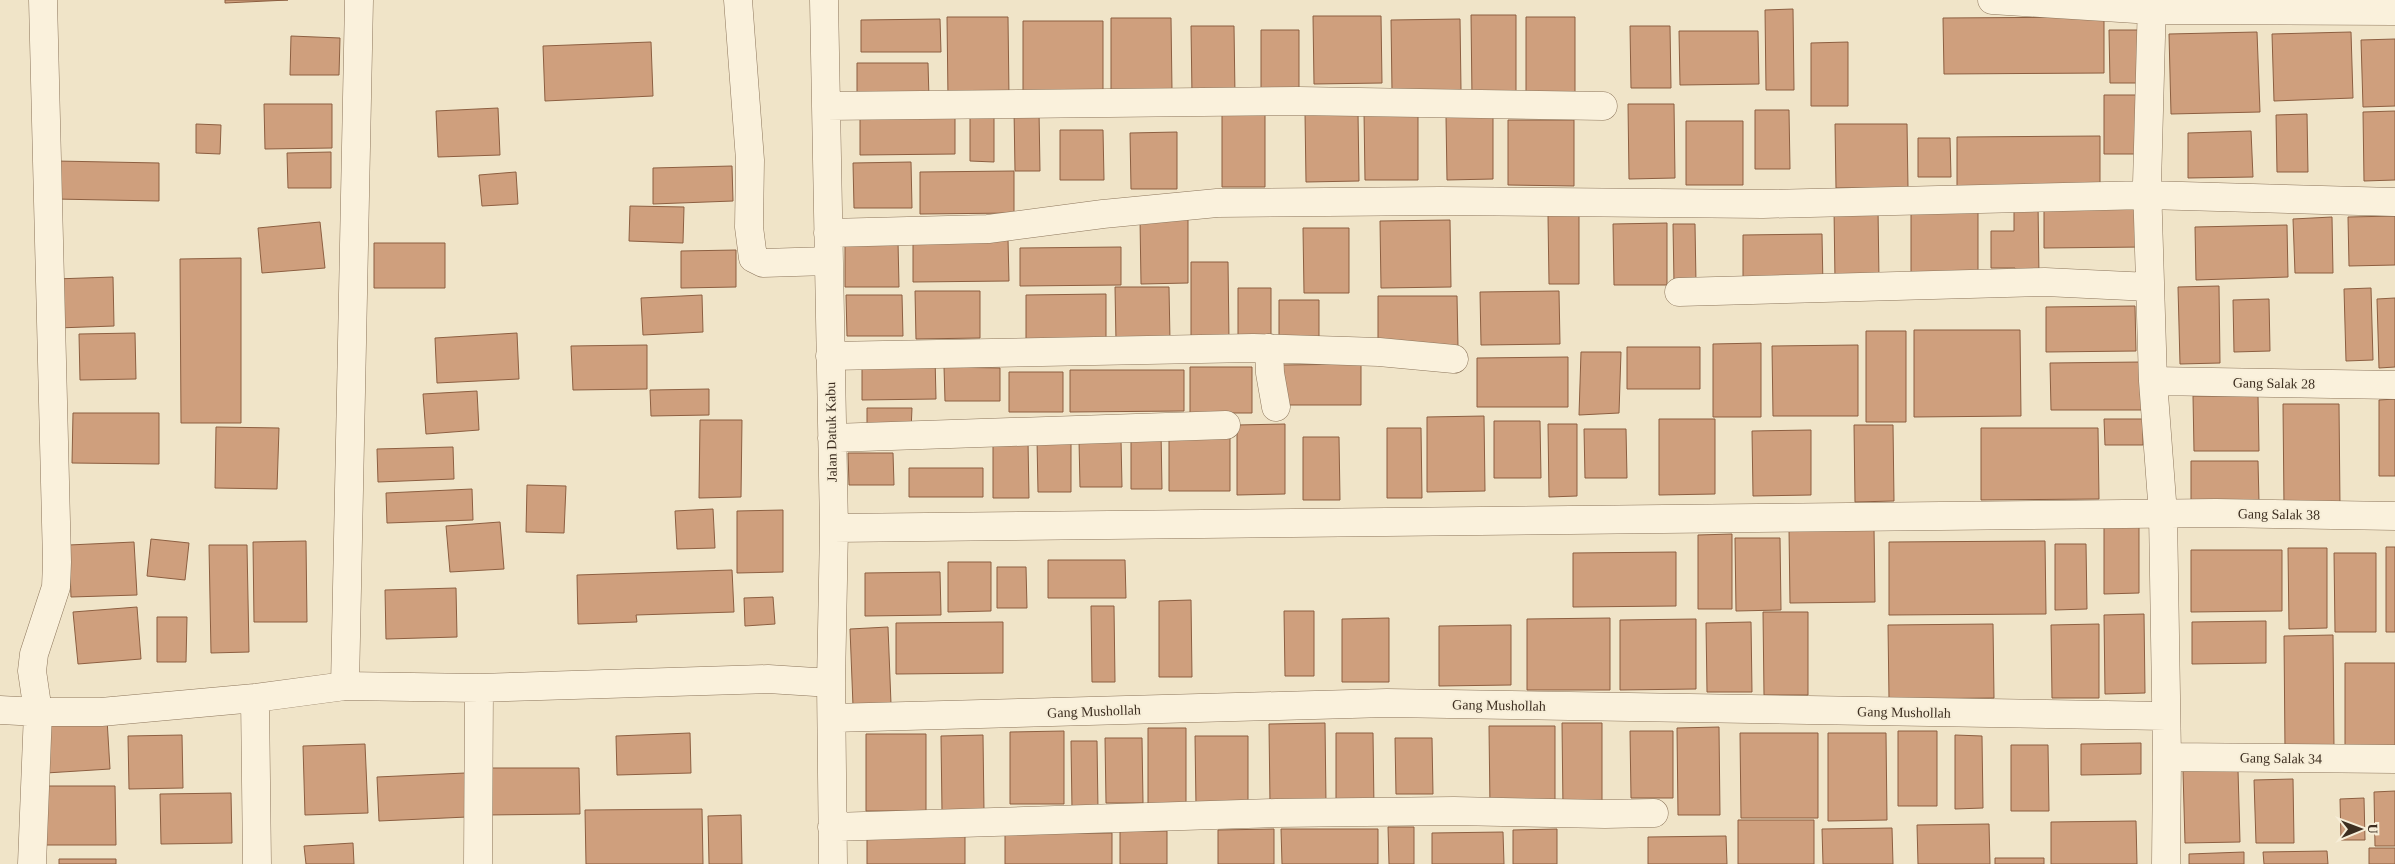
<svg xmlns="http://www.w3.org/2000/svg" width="2395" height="864" font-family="'Times New Roman',serif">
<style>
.building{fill:#cf9f7d;stroke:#8d5f41}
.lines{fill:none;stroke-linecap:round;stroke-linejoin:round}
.minor-casing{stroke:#8d765c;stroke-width:29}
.minor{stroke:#faf1dc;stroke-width:28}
.labels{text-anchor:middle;stroke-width:4;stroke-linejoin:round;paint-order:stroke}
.street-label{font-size:14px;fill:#3d2e20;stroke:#f7eed8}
</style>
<rect width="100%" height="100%" fill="#f0e4c8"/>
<path class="building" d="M225 0H288L225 3Z
M1793 9 1794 90H1766L1765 10Z
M1471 15H1516V98H1472Z
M1313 16H1381L1382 83 1314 84Z
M947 17H1008L1009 97 948 98Z
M1526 17H1575V95L1526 96Z
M2104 17V73L1944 74 1943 18Z
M1111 18H1171L1172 91 1111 92Z
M940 19 941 52H861V20Z
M1460 19 1461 90 1392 91 1391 20Z
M1023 21H1103V97L1023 98Z
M1191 26H1234L1235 96H1192Z
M1630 26H1670L1671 88H1631Z
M1261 30H1299V88H1261Z
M2109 30H2142V83H2110Z
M1679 31H1758L1759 84 1680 85Z
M2257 32 2260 112 2171 114 2169 34Z
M2351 32 2353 98 2274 101 2272 34Z
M291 36 340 38 339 75H290Z
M2395 39V106L2363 107 2361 40Z
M651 42 653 96 545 101 543 46Z
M1848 42V106H1811V43Z
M857 63H928L929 99H857Z
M2104 95H2146V154H2104Z
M264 104H332V148L265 149Z
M1628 104H1674L1675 178 1629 179Z
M498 108 500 155 438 157 436 111Z
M1265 108V187H1222V109Z
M1014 110 1039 111 1040 171H1015Z
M1755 110H1789L1790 169H1755Z
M955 111V154L860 155V112Z
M1418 111V180H1365L1364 112Z
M2395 111V180L2364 181 2363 112Z
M1305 113H1358L1359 181 1306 182Z
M2307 114 2308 172H2277L2276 115Z
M970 115H994V162L970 161Z
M1493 116V179L1447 180 1446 117Z
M1508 120H1574V186L1508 185Z
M1686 121H1743V185H1686Z
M196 124 221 125 220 154 196 153Z
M1835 124H1907L1908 188H1836Z
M1060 130H1103L1104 180H1060Z
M2251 131 2253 177 2188 178V133Z
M1177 132V189H1131L1130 133Z
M2100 136V191L1957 192V137Z
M1918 138H1950L1951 177H1918Z
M331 152V188H288L287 153Z
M56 161 159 163V201L55 199Z
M911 162 912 208H854L853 163Z
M732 166 733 201 653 204V168Z
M1014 171V213L920 214V172Z
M516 172 518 204 482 206 479 175Z
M2143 200V247L2044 248V202Z
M2038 203 2039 276 2016 277 2015 268H1991V231H2014V204Z
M630 206 684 207 683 243 629 241Z
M1911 206 1978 209V277L1911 278Z
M1878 208 1879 280H1835L1834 209Z
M1548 215H1579V284H1549Z
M2395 216V265L2349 266 2348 217Z
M2332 217 2333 273H2295L2293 219Z
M1140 218H1188V283L1141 284Z
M1450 220 1451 287 1381 288 1380 221Z
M320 222 325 268 262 273 258 228Z
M1667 223V285H1614L1613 224Z
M1673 224H1695L1696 283H1674Z
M2287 225 2288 277 2196 280 2195 227Z
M1303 228H1349V293H1304Z
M1822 234 1823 287 1743 288V235Z
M913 239H1008L1009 281 913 282Z
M898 241 899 287H845V242Z
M374 243H445V288H374Z
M1121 247V285L1020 286V248Z
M736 250V287L681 288V251Z
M241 258V423H181L180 259Z
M1191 262H1228L1229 340 1191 341Z
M113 277 114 326 57 328 55 279Z
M2219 286 2220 363 2180 364 2178 287Z
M1115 287H1169L1170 341H1116Z
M1238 288H1271V337H1238Z
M2371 288 2373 360 2346 361 2344 289Z
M915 291H980V338L916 339Z
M1559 291 1560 344 1481 345 1480 292Z
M1106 294V339H1026V295Z
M702 295 703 332 643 335 641 298Z
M846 295H902L903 336H847Z
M1378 296H1457L1458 347 1378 348Z
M2395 298V367L2379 368 2377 299Z
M2269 299 2270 351 2234 352 2233 300Z
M1279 300H1319V344L1279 345Z
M2135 306 2136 351 2046 352V307Z
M1914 330H2020L2021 416 1914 417Z
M1866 331H1906V422H1866Z
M135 333 136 379 80 380 79 334Z
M517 333 519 379 437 383 435 338Z
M1761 343V417H1713V344Z
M647 345V389L573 390 571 346Z
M1858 345V416H1773L1772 346Z
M1627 347H1700V389H1627Z
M1581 352H1621L1619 413 1579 415Z
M935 357 936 399 862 400V358Z
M1568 357V407H1477V358Z
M2142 362V410H2051L2050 363Z
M1361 364V405H1282L1281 365Z
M944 367 1000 368V401H945Z
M1190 367H1252V413H1190Z
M1070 370H1184V411L1070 412Z
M1009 372H1063V412H1009Z
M709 389V415L651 416 650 390Z
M477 391 479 430 426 434 423 394Z
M2193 396H2258L2259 451H2194Z
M2395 399V476H2379V400Z
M2283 404H2339L2340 507H2284Z
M867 408H912L911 431 867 432Z
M73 413H159V464L72 463Z
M1484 416 1485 491 1427 492V417Z
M1659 419H1715V494L1659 495Z
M2104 419H2143V445H2105Z
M700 420H742L741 497 699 498Z
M1494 421H1540L1541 478H1494Z
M1285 424V494L1237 495V425Z
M1548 424H1577V496L1549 497Z
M1854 425H1893L1894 501 1855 502Z
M216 427 279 428 277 489 215 488Z
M1169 428H1230V491H1169Z
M1387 428H1421L1422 498H1387Z
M1981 428H2098L2099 499 1981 500Z
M1584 429H1626L1627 478H1585Z
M1811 430V495L1753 496 1752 431Z
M1131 432H1161L1162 489H1131Z
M1303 437H1339L1340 500H1303Z
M1037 440H1071V492H1038Z
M1079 440H1121L1122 487H1080Z
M993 441H1028L1029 498H993Z
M453 447 454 479 378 482 377 449Z
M848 453H893L894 485H849Z
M2191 461H2258L2259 502 2191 503Z
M909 468H983V497H909Z
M527 485 566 486 564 533 526 532Z
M472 489 473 520 387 523 386 493Z
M713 509 715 548 677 549 675 511Z
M783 510V572L737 573V511Z
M500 522 504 569 450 572 446 526Z
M2104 524H2139V593L2104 594Z
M1789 529H1874L1875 602 1790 603Z
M1732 534V609H1698V535Z
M1735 538H1780L1781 610 1736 611Z
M151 539 189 543 185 580 147 576Z
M306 541 307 622H254L253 542Z
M2045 541 2046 614 1889 615V542Z
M134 542 137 595 71 597 69 545Z
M2055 544H2086L2087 609 2055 610Z
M209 545H247L249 652 211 653Z
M2386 547H2395V632H2386Z
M2288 548H2327V628L2289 629Z
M2191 550H2282V611L2191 612Z
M1676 552V606L1573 607V553Z
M2334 553H2376V632H2335Z
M1048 560H1125L1126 598H1048Z
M948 562H991V611L948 612Z
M997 567H1026L1027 608H997Z
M732 570 734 612 636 615 637 622 578 624 577 575Z
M940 572 941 615 865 616V573Z
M456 588 457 637 386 639 385 590Z
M773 597 775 624 745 626 744 598Z
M1191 600 1192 677H1159V601Z
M1091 606H1114L1115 682H1092Z
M137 607 141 659 78 664 73 612Z
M1284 611H1314V676H1285Z
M1763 612H1808V695H1764Z
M2144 614 2145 693 2105 694 2104 615Z
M157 617H187L186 662H157Z
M1389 618V682H1342V619Z
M1610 618V690H1527V619Z
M1696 619V689L1620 690V620Z
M2266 621V663L2192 664V622Z
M1003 622V673L896 674V623Z
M1751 622 1752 692H1707L1706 623Z
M1993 624 1994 698 1889 699 1888 625Z
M2099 624V698H2052L2051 625Z
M1511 625V685L1439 686V626Z
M888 627 891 704 853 706 850 629Z
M2333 635 2334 750H2285L2284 636Z
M2345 663H2395V753H2345Z
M107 719 110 769 46 773 43 723Z
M1325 723 1326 804H1270L1269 724Z
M1562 723H1602V809H1563Z
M1489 726H1555V808H1490Z
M1719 727 1720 815H1678L1677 728Z
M1148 728H1186V805L1148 806Z
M1064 731V804H1010V732Z
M1630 731H1673V798H1631Z
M1898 731H1937V806H1898Z
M690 733 691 773 617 775 616 736Z
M1336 733H1373L1374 809H1336Z
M1740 733H1818V818H1741Z
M1828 733H1886L1887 820 1828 821Z
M866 734H926V811H866Z
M182 735 183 788 129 789 128 736Z
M983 735 984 812H942L941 736Z
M1955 735 1982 736 1983 808 1955 809Z
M1195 736H1248V806H1196Z
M1105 738H1142L1143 803H1106Z
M1395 738H1432L1433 794H1396Z
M1071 741H1097L1098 810H1072Z
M2141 743V774L2081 775V744Z
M365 744 368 813 305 815 303 746Z
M2011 745H2048L2049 811H2011Z
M486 768H579L580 814 486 815Z
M2238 770 2240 842 2185 843 2183 771Z
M465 773 467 817 379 821 377 777Z
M2293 779 2294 843H2256L2254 780Z
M38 786H115L116 845H39Z
M2395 791V846H2375L2374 792Z
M231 793 232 843 161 844 160 794Z
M2364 798 2365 840H2341L2340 799Z
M702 809 703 864H586L585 810Z
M741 815 742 864H709L708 816Z
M1738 820H1814V864H1738Z
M2136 821 2137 864H2051V822Z
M1989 824 1990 864H1918L1917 825Z
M1388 827H1414V864H1389Z
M1892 828 1893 864H1823L1822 829Z
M1274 829V864H1218V830Z
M1281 829H1378V864H1282Z
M1557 829V864H1513V830Z
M1120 831H1167V864H1120Z
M1503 832 1504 864H1432V833Z
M1112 833V864H1005V834Z
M867 835H965V864H867Z
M1726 836 1727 864H1648V837Z
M353 843 354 864H306L304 846Z
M2369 848H2395V864H2369Z
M2327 851 2328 864H2264L2263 852Z
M2244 852V864H2189V854Z
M1995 858H2044V864H1995Z
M59 859H116V864H59Z"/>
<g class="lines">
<g class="minor-casing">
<path id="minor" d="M738 0 750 160 749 227 753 258 763 263 828 261
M824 0 834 528 831 683 833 864
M1992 0 2152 10 2395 11
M2152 0 2147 184 2153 381 2163 514 2167 757 2166 864
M826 106 1299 101 1603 106
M828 233 988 229 1103 214 1217 203 1440 201 1763 204 2147 195 2395 202
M1679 292 2045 282 2150 287
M1269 348 1270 373 1276 407
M830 356 1253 348 1379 352 1454 359
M2153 381 2395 385
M832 438 1226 425
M834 528 2216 513 2395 516
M345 686 359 0
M255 698 257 864
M0 710 38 712H101L255 698 345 686 479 688 768 679 831 683
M832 718 1387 703 2166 716
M2167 757 2395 759
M832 827 1276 813 1454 811 1605 814 1654 813
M32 864 38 712 32 671 34 654 56 587 57 562 43 0
M478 864 479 688"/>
</g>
<use href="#minor" class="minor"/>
</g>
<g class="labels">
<g class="street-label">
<text transform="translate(2274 383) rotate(1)" y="5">Gang Salak 28</text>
<text transform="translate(831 432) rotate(-91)" y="5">Jalan Datuk Kabu</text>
<text transform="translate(2279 514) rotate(1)" y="5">Gang Salak 38</text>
<text transform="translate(1499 705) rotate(1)" y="5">Gang Mushollah</text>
<text transform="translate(1094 711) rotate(-2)" y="5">Gang Mushollah</text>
<text transform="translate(1904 712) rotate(1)" y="5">Gang Mushollah</text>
<text transform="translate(2281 758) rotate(1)" y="5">Gang Salak 34</text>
</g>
</g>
<g transform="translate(2360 829) rotate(89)" stroke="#f7eed8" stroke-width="4" paint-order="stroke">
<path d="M0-4L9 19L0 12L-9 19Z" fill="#3d2e20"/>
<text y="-8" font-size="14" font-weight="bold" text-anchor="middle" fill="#3d2e20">U</text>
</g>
</svg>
